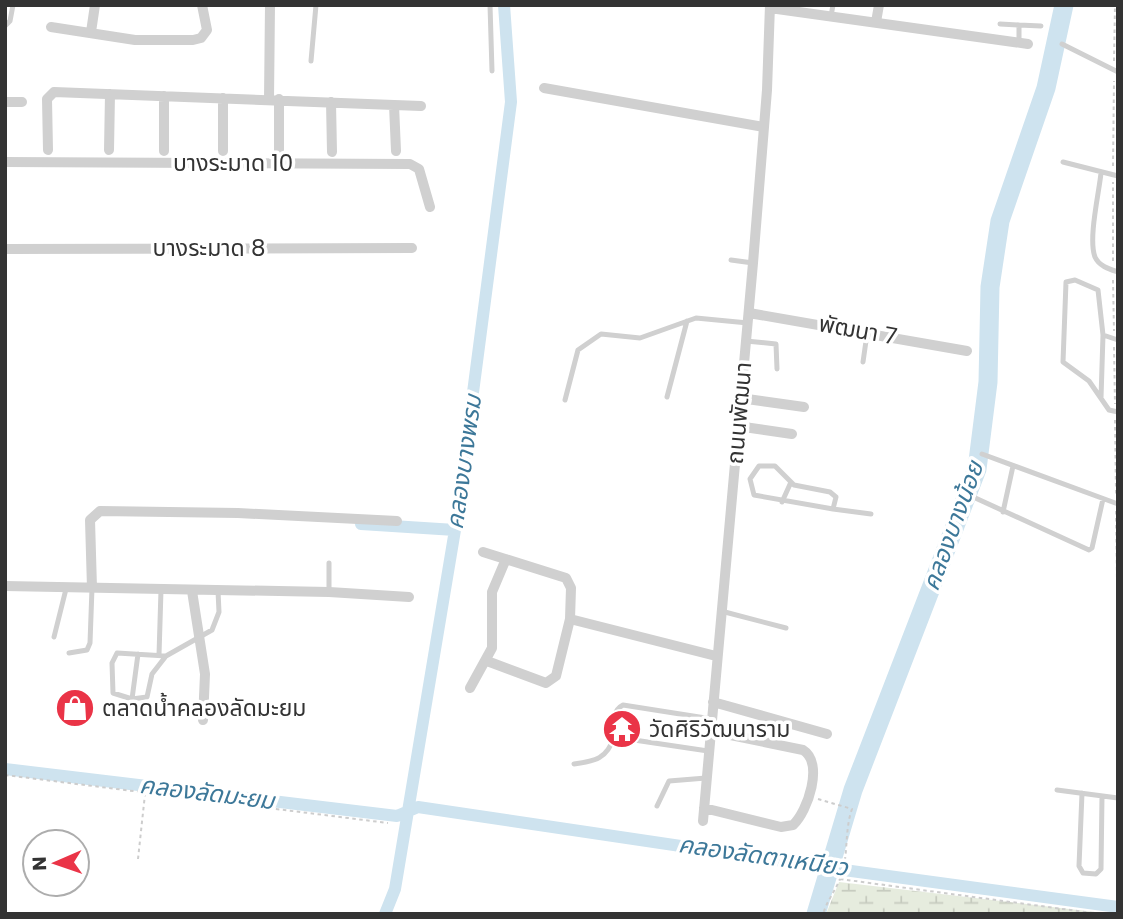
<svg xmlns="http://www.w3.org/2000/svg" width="1123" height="919" font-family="Poppins,'Noto Sans Thai',sans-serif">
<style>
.wetland{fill:url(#wetland-marsh)}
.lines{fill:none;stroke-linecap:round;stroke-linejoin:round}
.canal{stroke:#cee3ef;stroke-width:12}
.river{stroke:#cee3ef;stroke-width:19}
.path{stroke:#cdcdcd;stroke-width:2;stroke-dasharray:3.5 3.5;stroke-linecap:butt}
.lane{stroke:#d0d0d0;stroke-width:5}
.street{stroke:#d0d0d0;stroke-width:10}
.labels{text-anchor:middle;stroke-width:7;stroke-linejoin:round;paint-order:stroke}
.street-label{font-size:23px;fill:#333;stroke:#fff}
.poi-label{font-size:23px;fill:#333;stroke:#fff;text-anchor:start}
.water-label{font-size:24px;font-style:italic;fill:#3d7899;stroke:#fff}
</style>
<defs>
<pattern id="wetland-marsh" width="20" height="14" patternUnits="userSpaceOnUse" patternTransform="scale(1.75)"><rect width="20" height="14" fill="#e6ecde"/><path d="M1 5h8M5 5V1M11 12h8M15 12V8" fill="none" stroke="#c6cbbf"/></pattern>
</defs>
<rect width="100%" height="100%" fill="#fff"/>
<path class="wetland" d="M839 882 1112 914H826Z"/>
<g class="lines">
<path class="canal" d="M361 524 455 530
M5 769 397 816 418 807 829 868 1118 907
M385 914 395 889 455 530 511 102 504 5"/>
<path class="river" d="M816 914 853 790 977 469 988 382 990 287 1000 221 1046 88 1064 5"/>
<path class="path" d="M1114 61 1115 5
M1113 166 1114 81
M1113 261V182
M1113 280 1114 331
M1114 347 1115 404
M1115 420 1116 495
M1116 511 1118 650
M5 775 388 823
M818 799 852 809C844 831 849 858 840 879 835 891 827 901 823 914
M138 859 145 794
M840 879 1100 914"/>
<path class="lane" d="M490 5 492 71
M831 16 833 5
M1000 24 1019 25
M5 26 10 21 13 5
M1019 43V25L1041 26
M1062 44 1118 72
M311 61 316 5
M1063 162 1118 176
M1101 173C1099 193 1088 239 1095 257 1099 266 1109 269 1118 272
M731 260 753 263
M1118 340 1103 335 1098 290 1075 280 1066 282 1063 362 1089 381 1109 410 1118 412
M746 341 776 344 777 369
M863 362 867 334
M667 397 687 321
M1101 398 1103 335
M565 400 578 350 601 334 640 338 696 318 748 323
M982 454 1118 504
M759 466H775L794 485 830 492 836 497 833 509 754 495 750 479Z
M971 496 1089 550 1092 548 1103 499
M782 502 791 482
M833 509 871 514
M1003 512 1013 466
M329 592V563
M721 611 786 628
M54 637 66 589
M69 653 87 650 90 643 92 588
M138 654 132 699 113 693 112 663 117 653 166 656
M159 655 161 590
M132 699 147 697 152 674 166 656 212 630 219 612 218 591
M708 751 614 737C614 726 611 711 623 705L712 719
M574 764C595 761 607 759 614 737
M1057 790 1118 798
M1082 793 1079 866 1083 873 1096 874 1101 869 1102 796
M657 806 669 781 706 778"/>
<path class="street" d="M770 8 1028 44
M876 22 879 5
M51 27 135 40H193L201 38 207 30 202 5
M91 32 95 5
M544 88 764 127
M223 98V151
M269 99 270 5
M5 102H22
M331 102 332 152
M394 105 396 151
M48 150 47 99 54 92 421 106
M109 150 110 94
M164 151V96
M279 151V99
M5 162 410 164 419 169 430 207
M5 249 412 248
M749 313 967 351
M740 398 804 407
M737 426 792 434
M483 552 566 578 571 588 570 619 716 656
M5 586 329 592 409 597
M92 588 90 520 100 511 238 513 397 521
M192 591 205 674 203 720
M487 661 546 683 556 676 570 619
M470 688 492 648V592L506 559
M713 702 827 734
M704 808 781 827 793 825C808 811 824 763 803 750L711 731
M703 821 753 263 767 90 770 5"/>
</g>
<defs>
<g id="shop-disc" transform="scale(2.0125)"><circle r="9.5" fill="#ea3447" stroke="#fff"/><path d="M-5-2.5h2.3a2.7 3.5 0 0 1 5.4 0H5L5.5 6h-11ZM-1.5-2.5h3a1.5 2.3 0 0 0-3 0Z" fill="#fff"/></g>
<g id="temple-disc" transform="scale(2.0125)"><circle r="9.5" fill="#ea3447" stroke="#fff"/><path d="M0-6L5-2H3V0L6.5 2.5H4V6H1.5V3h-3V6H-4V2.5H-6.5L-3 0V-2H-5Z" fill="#fff"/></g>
</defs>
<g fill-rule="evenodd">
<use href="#shop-disc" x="75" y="708"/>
<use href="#temple-disc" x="622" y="729"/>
</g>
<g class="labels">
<g class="street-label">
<text x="233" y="171">บางระมาด 10</text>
<text x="209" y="256">บางระมาด 8</text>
<text transform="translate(858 330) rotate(10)" y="8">พัฒนา 7</text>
<text transform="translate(739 413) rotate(-85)" y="8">ถนนพัฒนา</text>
</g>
<g class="poi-label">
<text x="102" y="716">ตลาดน้ำคลองลัดมะยม</text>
<text x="649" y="737">วัดศิริวัฒนาราม</text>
</g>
<g class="water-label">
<text transform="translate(464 462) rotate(-82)" y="8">คลองบางพรม</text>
<text transform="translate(953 526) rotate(-70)" y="8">คลองบางน้อย</text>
<text transform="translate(207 793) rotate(7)" y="8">คลองลัดมะยม</text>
<text transform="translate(763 856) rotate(8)" y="8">คลองลัดตาเหนียว</text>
</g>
</g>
<rect width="1123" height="919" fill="none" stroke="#333333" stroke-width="14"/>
<g transform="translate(56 863) rotate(268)"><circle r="33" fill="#ffffff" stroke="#adadad" stroke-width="2"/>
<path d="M0-5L12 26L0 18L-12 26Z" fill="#ea3447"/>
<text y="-10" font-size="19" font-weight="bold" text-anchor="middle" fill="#333333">N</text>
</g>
</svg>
